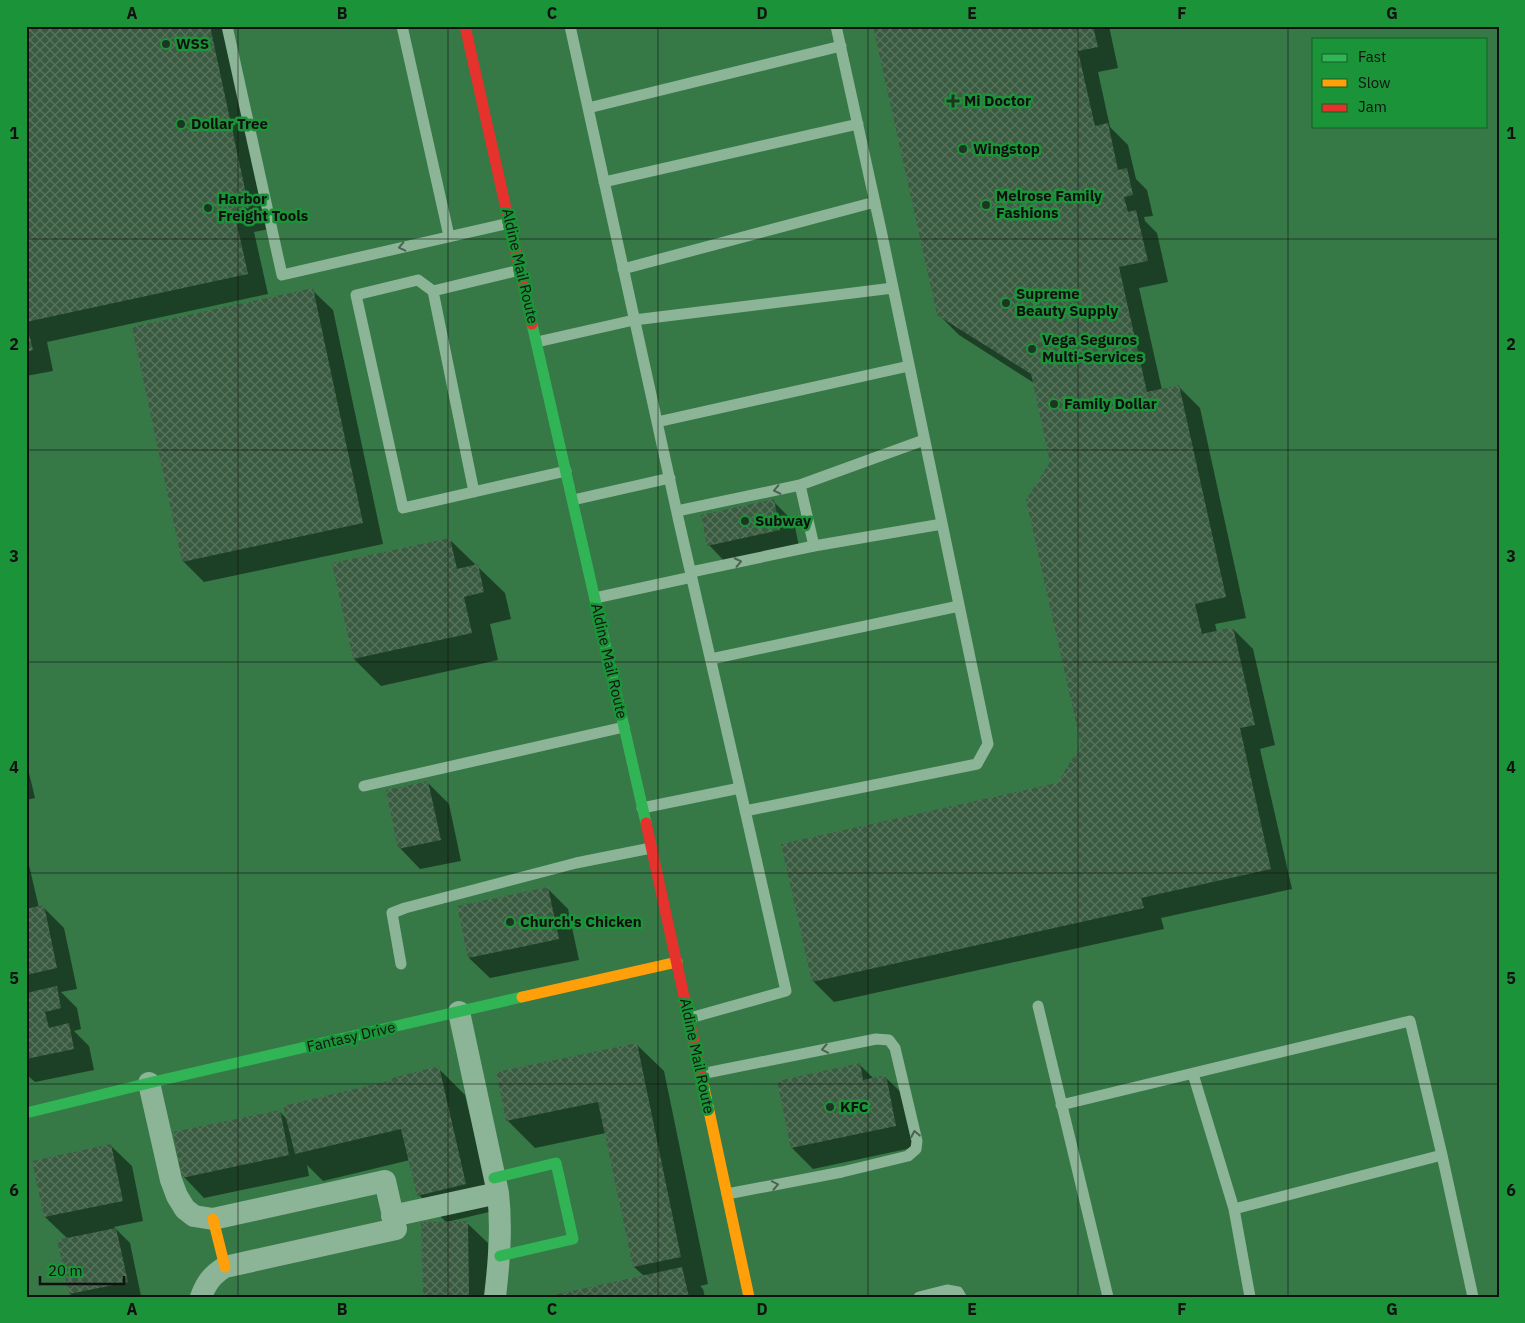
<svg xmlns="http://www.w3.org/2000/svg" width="1525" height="1323" font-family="'IBM Plex Sans',sans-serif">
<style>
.shadow{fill:#0007}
.building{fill:url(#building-cross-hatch)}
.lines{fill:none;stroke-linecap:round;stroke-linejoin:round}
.lane{stroke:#8cb496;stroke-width:11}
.street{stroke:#8cb496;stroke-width:22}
.fast{stroke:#30b455;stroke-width:11}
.slow{stroke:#ff9f0a;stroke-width:11}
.jam{stroke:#e5322d;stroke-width:11}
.oneway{stroke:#4e6254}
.grid{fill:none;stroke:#111;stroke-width:1;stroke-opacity:0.55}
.poi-dot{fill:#1e3524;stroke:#1b9338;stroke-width:2}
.labels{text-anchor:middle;stroke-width:5;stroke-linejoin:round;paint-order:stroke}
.poi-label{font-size:15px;font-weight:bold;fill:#111;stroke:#1b9338;text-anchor:start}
.street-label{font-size:15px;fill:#111;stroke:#1b9338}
.neatline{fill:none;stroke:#111;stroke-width:2}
.grid-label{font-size:16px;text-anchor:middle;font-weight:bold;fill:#111}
</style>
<defs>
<pattern id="building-cross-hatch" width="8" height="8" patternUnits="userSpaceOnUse" patternTransform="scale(1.25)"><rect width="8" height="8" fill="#395c41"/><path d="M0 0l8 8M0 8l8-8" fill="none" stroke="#59735f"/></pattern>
</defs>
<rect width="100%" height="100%" fill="#367846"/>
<path class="shadow" d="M26 26H225L269 229 254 232 268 294 47 342 53 371 26 376Z
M874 26H1109L1118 68 1098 72 1110 127 1128 145 1136 179 1147 190 1153 216 1144 217 1145 221 1157 233 1168 282 1139 288 1162 390 1179 387 1200 408 1246 618 1215 624 1217 632 1233 629 1253 649 1275 745 1260 749 1292 889 1161 918 1164 929 834 1002 813 981 1058 784 1082 745 1051 462 1034 383 959 335 938 314Z
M312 290 333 310 383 544 204 582 183 561Z
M773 501 794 522 800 551 729 566 709 545Z
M449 539 505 593 511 619 490 624 498 660 381 686 354 659Z
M26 770 29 773 35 798 26 800Z
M428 783 449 804 461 861 420 869 400 848Z
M26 852 39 908 43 907 64 928 77 989 61 992 77 1008 81 1029 74 1031 89 1046 94 1070 35 1082 26 1074Z
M548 889 568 909 579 960 490 978 469 958 459 907Z
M636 1044 664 1071 708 1284 700 1286 703 1289 705 1297H552L644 1276 634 1267 606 1133 535 1148 507 1120Z
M859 1064 874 1079 885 1077 906 1097 916 1147 813 1169 792 1148 778 1082Z
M438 1068 465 1095 493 1211 447 1222 467 1223 488 1243 489 1297H424L447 1223 419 1195 410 1160 323 1181 307 1165 309 1176 204 1198 184 1177 279 1111 288 1120 394 1081Z
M111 1146 132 1166 143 1221 114 1227 130 1243 141 1296 135 1297H73L70 1294 59 1241 68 1239 45 1217Z"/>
<path class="building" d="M26 26H210L249 208 234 211 248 274 26 322Z
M873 26H1093L1098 47 1078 51 1095 126 1108 123 1118 170 1127 168 1133 195 1124 197 1128 212 1136 210 1148 261 1119 267 1147 392 1179 385 1226 597 1195 604 1202 634 1233 627 1255 725 1240 728 1271 869 1141 898 1144 908 812 982 781 844 1057 783 1081 745 1026 500 1050 462 1031 374 937 315Z
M313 288 363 523 182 562 132 327Z
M26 322 33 350 26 352Z
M774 499 780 530 707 546 701 515Z
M450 538 457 569 478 564 484 592 464 597 472 633 353 659 332 563Z
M428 781 441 840 398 849 386 790Z
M548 887 559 939 468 958 457 906Z
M44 905 57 968 26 975V909Z
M57 986 61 1008 45 1012 49 1028 69 1023 74 1049 26 1059V993Z
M637 1043 681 1257 633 1267 598 1102 506 1121 496 1072Z
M860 1063 863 1080 886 1075 896 1126 791 1148 777 1081Z
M439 1066 466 1184 417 1196 401 1129 295 1154 283 1106 392 1080V1078Z
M280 1110 289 1155 182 1178 173 1132Z
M111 1144 123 1201 44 1217 32 1161Z
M468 1221 469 1297H423L421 1222Z
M116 1228 128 1282 69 1294 57 1240Z
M682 1267 689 1297H550L549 1296Z"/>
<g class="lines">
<path class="lane" d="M227 26 282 275 509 223
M402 26 449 236
M570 26 679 522 740 788
M588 108 841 46
M604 182 858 124
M623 269 875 202
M520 270 433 291 418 280 356 295 403 508 566 471
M433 291 474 492
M537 342 634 320 893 288
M657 422 909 366
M800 485 924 440
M573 500 670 478
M677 511 800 485 814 546 691 572
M814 546 942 524
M595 598 692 577
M711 659 959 606
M364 786 624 727
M642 808 740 788 786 991 690 1018
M745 811 977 764 988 744 881 230 836 26
M401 964 392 913 405 908 576 863 651 848
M1038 1006 1108 1297
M701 1074 876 1039 889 1040 895 1048 917 1141 916 1149 908 1156 842 1172 727 1194
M1193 1074 1234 1209 1250 1297
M1061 1105 1410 1021 1442 1155 1473 1297
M1234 1209 1442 1155
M919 1297 947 1290 958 1292 961 1297"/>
<path class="street" d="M459 1012 498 1193C502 1228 499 1262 495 1297
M149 1083 171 1180 177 1196 185 1209 194 1216 213 1219 385 1181 396 1229 225 1267C212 1275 206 1283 201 1297
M392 1216 498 1193"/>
<path class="fast" d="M532 324 646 823
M26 1113 149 1083 522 997
M494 1178 556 1163 573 1239 500 1256"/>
<path class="slow" d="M522 997 677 962
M703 1083 749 1297
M213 1219 225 1267"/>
<path class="jam" d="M465 26 532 324
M646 823 703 1083"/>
</g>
<defs><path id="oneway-chevron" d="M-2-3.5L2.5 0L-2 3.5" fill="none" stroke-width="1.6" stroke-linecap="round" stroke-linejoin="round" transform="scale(1.25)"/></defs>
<g class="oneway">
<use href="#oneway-chevron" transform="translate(402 247) rotate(167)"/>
<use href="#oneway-chevron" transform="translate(777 490) rotate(168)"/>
<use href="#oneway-chevron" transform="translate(738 562) rotate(-12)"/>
<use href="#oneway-chevron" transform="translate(825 1049) rotate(169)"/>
<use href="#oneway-chevron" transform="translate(915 1134) rotate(-101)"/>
<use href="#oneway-chevron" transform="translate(775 1185) rotate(-11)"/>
</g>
<path class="grid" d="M238 26V1297M448 26V1297M658 26V1297M868 26V1297M1078 26V1297M1288 26V1297M26 239H1499M26 450H1499M26 662H1499M26 873H1499M26 1084H1499"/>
<g class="poi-dot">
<circle cx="166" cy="44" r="5"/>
<path d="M950.5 93.5h5v5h5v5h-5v5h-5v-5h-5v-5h5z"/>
<circle cx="181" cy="124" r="5"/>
<circle cx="963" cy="149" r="5"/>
<circle cx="986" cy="205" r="5"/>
<circle cx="208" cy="208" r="5"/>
<circle cx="1006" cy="303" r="5"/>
<circle cx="1032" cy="349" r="5"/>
<circle cx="1054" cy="404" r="5"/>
<circle cx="745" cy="521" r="5"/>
<circle cx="510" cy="922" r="5"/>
<circle cx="830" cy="1107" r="5"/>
</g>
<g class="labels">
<g class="poi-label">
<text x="176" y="49">WSS</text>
<text x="964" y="106">Mi Doctor</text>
<text x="191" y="129">Dollar Tree</text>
<text x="973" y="154">Wingstop</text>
<text x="996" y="201">Melrose Family<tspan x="996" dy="17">Fashions</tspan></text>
<text x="218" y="204">Harbor<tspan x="218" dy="17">Freight Tools</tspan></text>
<text x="1016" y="299">Supreme<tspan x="1016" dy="17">Beauty Supply</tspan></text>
<text x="1042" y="345">Vega Seguros<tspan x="1042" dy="17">Multi-Services</tspan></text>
<text x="1064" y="409">Family Dollar</text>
<text x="755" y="526">Subway</text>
<text x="520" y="927">Church's Chicken</text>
<text x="840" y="1112">KFC</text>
</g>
<g class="street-label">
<text transform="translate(520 266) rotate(77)" y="5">Aldine Mail Route</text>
<text transform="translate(609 661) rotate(77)" y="5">Aldine Mail Route</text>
<text transform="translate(351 1037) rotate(-13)" y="5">Fantasy Drive</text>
<text transform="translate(697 1056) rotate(78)" y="5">Aldine Mail Route</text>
</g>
</g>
<rect width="1525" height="1323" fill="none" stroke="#1b9338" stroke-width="55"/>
<rect x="1312" y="38" width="175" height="90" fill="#1b9338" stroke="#175f28"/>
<rect x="1322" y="54" width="25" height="8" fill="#30b455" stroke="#175f28"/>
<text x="1358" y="62" font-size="15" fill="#111111">Fast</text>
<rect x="1322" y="79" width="25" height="8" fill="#ff9f0a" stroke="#175f28"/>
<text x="1358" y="88" font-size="15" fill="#111111">Slow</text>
<rect x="1322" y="104" width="25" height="8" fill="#e5322d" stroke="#175f28"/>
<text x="1358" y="112" font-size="15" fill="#111111">Jam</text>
<path d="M40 1276v8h84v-8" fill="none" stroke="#111111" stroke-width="2.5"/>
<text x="48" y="1276" font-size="15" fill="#111111" stroke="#1b9338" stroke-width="4" paint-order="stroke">20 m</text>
<rect x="28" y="28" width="1470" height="1268" class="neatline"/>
<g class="grid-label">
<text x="132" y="19">A</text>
<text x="342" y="19">B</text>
<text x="552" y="19">C</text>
<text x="762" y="19">D</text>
<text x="972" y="19">E</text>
<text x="1182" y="19">F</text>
<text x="1392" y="19">G</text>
<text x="14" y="139">1</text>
<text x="1511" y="139">1</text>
<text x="14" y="350">2</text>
<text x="1511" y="350">2</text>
<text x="14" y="562">3</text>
<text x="1511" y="562">3</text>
<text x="14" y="773">4</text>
<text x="1511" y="773">4</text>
<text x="14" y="984">5</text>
<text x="1511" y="984">5</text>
<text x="14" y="1196">6</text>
<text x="1511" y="1196">6</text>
<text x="132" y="1315">A</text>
<text x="342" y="1315">B</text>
<text x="552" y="1315">C</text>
<text x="762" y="1315">D</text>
<text x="972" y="1315">E</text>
<text x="1182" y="1315">F</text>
<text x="1392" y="1315">G</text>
</g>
</svg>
